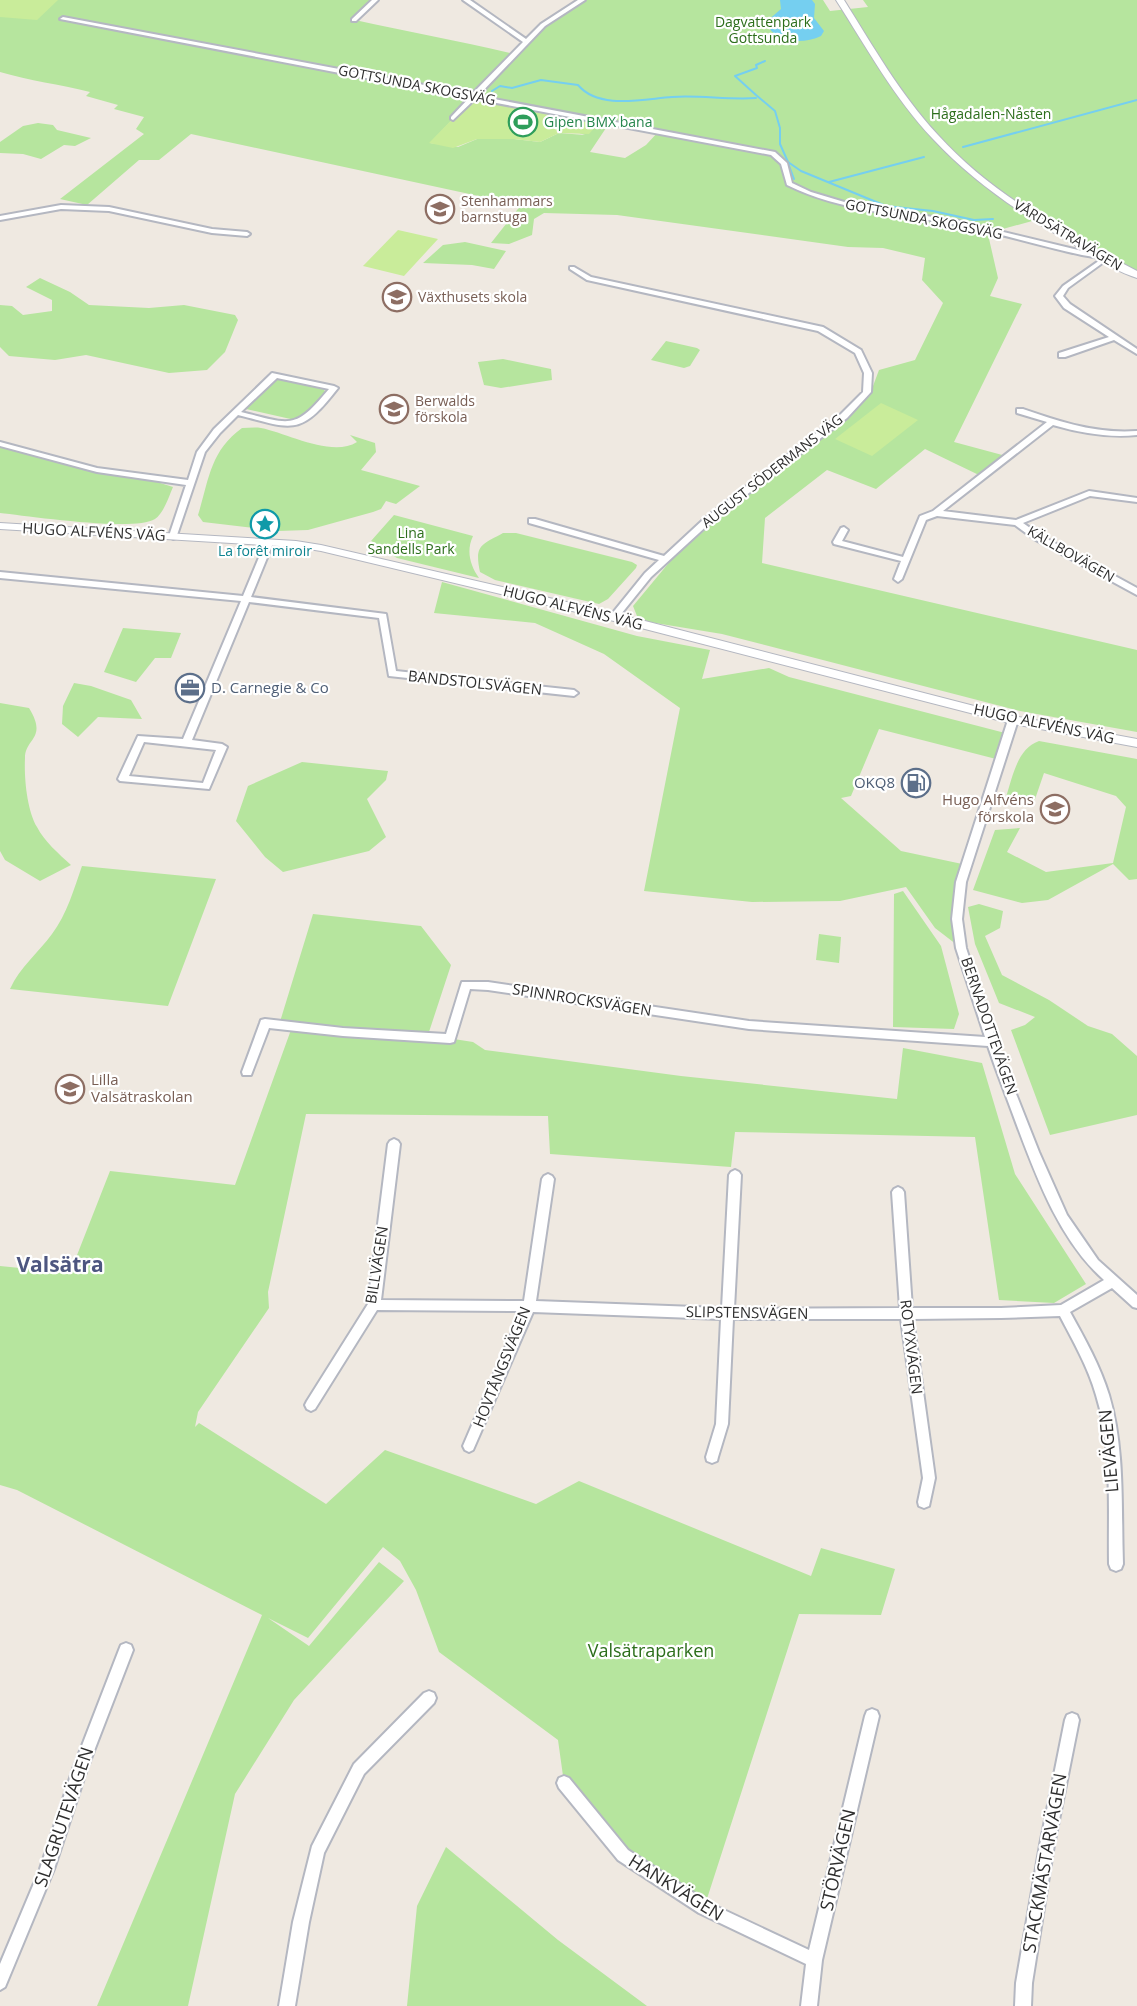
<svg xmlns="http://www.w3.org/2000/svg" width="1137" height="2006" font-family="'Open Sans',sans-serif">
<style>
.green{fill:#b6e59e;fill-rule:evenodd}
.pitch{fill:#c9ec9a}
.water{fill:#75cff0}
.lines{fill:none;stroke-linecap:round;stroke-linejoin:round}
.stream{stroke:#75cff0;stroke-width:2}
.minor-casing{stroke:#b4b7c1;stroke-width:4}
.tertiary-casing{stroke:#b4b7c1;stroke-width:2}
.minor{fill:#fff;fill-rule:evenodd}
.tertiary{fill:#fff;fill-rule:evenodd}
.labels{text-anchor:middle;stroke-width:4.5;stroke-linejoin:round;paint-order:stroke}
.far-park-label{font-size:14px;fill:#2c6e1b;stroke:#fff}
.far-street-label{font-size:14px;fill:#2e2e2e;stroke:#fff}
.far-leisure-label{font-size:14px;fill:#27864d;stroke:#fff;text-anchor:start}
.far-education-label{font-size:14px;fill:#785e54;stroke:#fff;text-anchor:start}
.far-culture-label{font-size:14px;fill:#0d838f;stroke:#fff}
.street-label{font-size:15px;fill:#2e2e2e;stroke:#fff}
.service-label{font-size:15px;fill:#4e5e75;stroke:#fff;text-anchor:start}
.education-label{font-size:15px;fill:#785e54;stroke:#fff;text-anchor:end}
.near-street-label{font-size:18px;fill:#2e2e2e;stroke:#fff}
.near-park-label{font-size:18px;fill:#2c6e1b;stroke:#fff}
.district-label{font-size:21px;font-weight:bold;fill:#4d5680;stroke:#fff}
</style>
<rect width="100%" height="100%" fill="#efe9e1"/>
<path class="green" d="M0 0H375L355 20C408 32 461 41 514 54L548 23 585 0H823L830 11 868 7 863 0H1137V271L1093 249 1043 218 992 232 987 230 998 278 990 296 1022 304 954 442 1006 456 981 476 925 449 876 489 827 470 765 518 762 563 1137 650V732L1020 711 722 634 649 622 637 616 633 606 672 559 715 521 850 416 870 394 879 370 915 360 943 303 922 280 925 258 883 248 848 247 617 215 544 213 534 219 532 235 509 244 491 243 521 205 191 134 159 160H139L87 205 60 199 144 134 136 129 144 117 114 109 118 105 86 96 90 92C59 84 30 81 0 72ZM475 96 585 135 559 133 540 142 514 139H477L458 147 430 143ZM610 122 659 131 646 145 625 158 590 152Z
M38 123 53 125 57 130 91 138 75 146 64 145 41 159 23 154 0 153V142L23 126Z
M465 242 506 251 494 269 472 265 423 263 443 245Z
M40 278 70 292 89 305 149 308 184 305 235 315 238 320 225 352 207 370 169 373 86 355 55 360 9 356 0 347V305L12 306 23 315 52 311V300L26 287Z
M666 341 697 348 700 350 690 366 684 368 651 360Z
M503 359 551 369 552 380 501 388 484 385 478 362Z
M277 379 324 389 325 392 302 418 295 420 246 409Z
M242 428C248 428 255 427 261 428 287 433 332 458 357 442L350 435 375 443 376 452 361 470 420 486 396 504 386 501 381 509 373 512 308 530 278 531 203 522 198 515C209 480 210 451 242 428Z
M0 446 97 470 138 476 173 487C169 496 164 513 155 519 134 532 29 516 0 513Z
M394 515 473 536C466 551 470 565 479 578L397 558 371 541Z
M503 533H516L632 562 637 565 636 568 608 599 599 604 495 580 480 572C474 544 482 545 503 533Z
M442 582 637 636 710 650 702 679 769 668 789 677 1009 734 1000 760 879 729 851 796 841 798 901 851 967 865 961 882V948L935 928 906 887 840 901 752 902 644 891 680 708 604 654 535 623 434 613Z
M123 628 181 633 171 658H155L136 682 104 672Z
M74 683 91 686 131 700 142 719 98 717 78 737 62 724 63 706Z
M0 703 29 708C48 739 25 738 25 758 24 778 27 810 37 827 44 841 59 854 71 865L40 881 5 860 0 851Z
M1039 741 1137 759V879L1129 880 1113 864 1048 900 1022 903 973 890 995 830 1020 828 1007 852 1046 872 1113 863 1126 807 1116 796 1044 773 1033 805 1006 797C1013 776 1017 749 1039 741Z
M302 762 388 771 386 780 367 799 386 837 369 851 283 872 265 857 236 821 248 786Z
M82 866 216 879 168 1006 10 989C20 967 38 953 52 934 67 914 74 889 82 866Z
M903 891 941 946 959 1014 954 1029 893 1027 894 894Z
M979 904 1003 911 1000 928 985 936 1002 975 1049 1000 1088 1026 1112 1034 1137 1056V1115L1050 1135 1011 1030 1025 1025 1035 1017 999 1003 975 944 968 907Z
M313 914 421 926 451 965 428 1035 473 1042 485 1050 681 1076 897 1099 903 1048 982 1063 1015 1174 1086 1284 1054 1303 999 1300 975 1137 735 1132 731 1167 550 1154 548 1116 306 1114 268 1292 269 1308 198 1412 195 1427 199 1423 326 1504 385 1450 536 1504 579 1481 811 1576 821 1548 895 1569 881 1615 799 1614 704 1908 623 1855 564 1783 558 1740 439 1652 416 1590 400 1561 383 1547 308 1638 268 1618 309 1646 379 1562 404 1581 294 1700 235 1794 188 2006H97L262 1615 17 1490 0 1485V1266L70 1273 110 1171 235 1185 292 1027 279 1025Z
M819 934 841 937 839 963 816 960Z
M446 1847 558 1940 647 2006H407L417 1906Z"/>
<path class="pitch" d="M0 0H58L37 20 0 17Z
M475 96 596 119V126L589 134 559 133 540 142 514 139H477L453 148 429 143Z
M398 230 438 239 404 276 363 266Z
M881 403 918 420 872 456 835 439Z"/>
<path class="water" d="M780 0H812L815 4 814 18 824 31 821 36C802 45 774 43 766 22L781 9Z"/>
<g class="lines">
<path class="stream" d="M784 44 789 40
M492 91 500 86 512 88 541 80 578 85C599 110 643 99 672 97 700 95 728 100 756 98
M756 95 775 111 780 128V144L788 162 801 171 886 206 933 211 974 220 993 219
M756 95 735 76 757 68 756 65 765 61
M963 147 1137 100
M788 163 794 179
M829 182 924 157"/>
<g class="minor-casing">
<path id="minor" d="M372 0H378L356 21H352V19Z
M463 0H470L526 39 541 24 578 0H585L545 26 478 96 775 152 787 163 792 183 811 192 851 204 958 221 1103 256 1100 258 1082 255C1040 246 999 233 957 225 898 213 842 212 787 185L781 164 771 155 475 99 453 120 451 119V117L469 98 60 19 63 17 472 94 523 42Z
M61 205 109 207 212 229 247 232 250 234 247 236 212 233 109 211 61 209 0 220V216Z
M1103 258 1108 259 1068 288 1063 296 1070 304 1137 349V354L1114 340 1065 357H1059V353L1109 337 1064 308 1055 296 1063 286Z
M570 267H574L591 277 823 327 861 350 872 373 871 392 847 418 711 522 651 577 617 619H611V615L645 573 659 560 529 523V519H535L664 556 705 518 841 414 863 392 864 373 855 353 818 331 587 280 570 269Z
M272 373 334 386 338 388C300 437 293 429 238 415L220 433 205 452 176 538 173 539 169 536 186 485 97 472 0 446V442L97 468 188 480 197 452 214 429ZM277 378 329 389C294 431 291 424 241 412Z
M1017 409H1023C1061 422 1096 434 1137 431V435C1108 438 1081 433 1053 425L943 511 1016 520 1089 491 1137 498V502L1090 496 1023 523 1040 535 1137 588V595L1034 539 1015 525 937 516 926 520 902 579 898 582 894 579 901 561 834 544 833 542 841 528 844 527 848 530 842 541 903 557 920 516 933 511 1047 422 1017 413Z
M269 540 273 543 251 597 386 614 396 671 574 690 578 693 574 696 389 676 379 618 249 602 192 740 222 744 227 747 209 789 120 781 118 779 138 736 183 739 241 601 0 578V572L243 596 265 543ZM144 742 216 750 203 783 129 776Z
M1013 717 1018 720 966 882 962 919 966 948 1003 1061 1039 1152 1067 1215 1098 1260 1137 1295V1308L1133 1307 1112 1288 1070 1312C1085 1339 1100 1366 1109 1395 1125 1449 1121 1508 1123 1564L1121 1569 1116 1571 1111 1569 1109 1564C1108 1508 1113 1449 1096 1395 1088 1367 1073 1341 1060 1316L1001 1318 913 1319 935 1478 929 1506 924 1508 919 1506 918 1502 923 1478 901 1319H733L728 1424 718 1457 717 1461 712 1463 707 1461 706 1457 716 1424 721 1319 533 1312 473 1450 469 1452 465 1450 463 1446 521 1311 377 1310 315 1409 311 1411 307 1409 305 1405 307 1401 368 1304 388 1144 390 1141 394 1139 398 1141 400 1144 381 1300 524 1301 542 1179 544 1176 548 1174 552 1176 554 1179 536 1301 722 1308 729 1175 731 1172 735 1170 739 1172 741 1175 734 1309 900 1308 892 1192 894 1189 898 1187 902 1189 904 1192 912 1308H1001L1061 1305 1104 1280C1059 1240 1036 1176 1015 1120 1006 1095 996 1071 988 1046L749 1029 488 990 470 989 454 1042 450 1043 343 1036 269 1028 251 1075H243L242 1072 260 1023 261 1020 265 1019 343 1028 446 1034 461 985 462 982H488L749 1021 985 1037 956 948 952 919 956 882 1008 720Z
M126 1643 131 1645 133 1650 87 1769 54 1869 5 1987 0 1990V1964L40 1869 73 1769 119 1650 121 1645Z
M429 1691 434 1693 436 1698 434 1703 364 1774 324 1853 309 1922 295 2006H279L293 1922 312 1846 354 1764 424 1693Z
M872 1709 877 1711 879 1716 822 1960 817 2006H801L806 1964 699 1913 618 1860 559 1788 557 1783 559 1778 564 1776 569 1778 628 1850 709 1903 809 1950 865 1716 867 1711Z
M1072 1713 1077 1715 1079 1720 1054 1845 1032 1983 1031 2006H1015L1016 1983 1040 1845 1065 1720 1067 1715Z"/>
</g>
<g class="tertiary-casing">
<path id="tertiary" d="M836 0H844C873 46 900 94 938 135 992 195 1066 234 1137 271V278C1112 270 1087 252 1064 239 1017 211 971 180 933 139 894 98 867 48 836 0Z
M0 523 296 541 321 545 614 613 1013 716 1137 739V747L1013 724 614 621 321 551 296 547 0 529Z"/>
</g>
<use href="#minor" class="minor"/>
<use href="#tertiary" class="tertiary"/>
</g>
<defs>
<g id="stadium-ring" transform="scale(1.5)"><circle r="9.5" fill="#fff" stroke="#2e9e5b" stroke-width="1.5"/><path d="M0-5a6.5 5 0 1 0 0 10a6.5 5 0 1 0 0-10ZM-3.5-1.8h7v3.6h-7Z" fill="#2e9e5b"/></g>
<g id="school-ring" transform="scale(1.5)"><circle r="9.5" fill="#fff" stroke="#8d6e63" stroke-width="1.5"/><path d="M0-5L7-2L0 1L-7-2ZM-4 1L0 2.5L4 1V4Q0 6-4 4Z" fill="#8d6e63"/></g>
<g id="sight-ring" transform="scale(1.5)"><circle r="9.5" fill="#fff" stroke="#0f9aa8" stroke-width="1.5"/><path d="M0-6L1.8-2.2L6-1.7L2.9 1.2L3.7 5.4L0 3.3L-3.7 5.4L-2.9 1.2L-6-1.7L-1.8-2.2Z" fill="#0f9aa8"/></g>
<g id="office-ring" transform="scale(1.5)"><circle r="9.5" fill="#fff" stroke="#5c6f8a" stroke-width="1.5"/><path d="M-6-3h4V-5.5h4V-3h4V5H-6ZM-1-4.5V-3h2v-1.5ZM-6 0V1H6V0Z" fill="#5c6f8a"/></g>
<g id="fuel-ring" transform="scale(1.5)"><circle r="9.5" fill="#fff" stroke="#5c6f8a" stroke-width="1.5"/><path d="M-5.5-6h7V0h2V4h1.3V-2.5L3-4.5l.8-.8L6-3V5H2.5V1h-1V6h-7ZM-4.2-4.7v3.2H.2V-4.7Z" fill="#5c6f8a"/></g>
</defs>
<g fill-rule="evenodd">
<use href="#stadium-ring" x="523" y="122"/>
<use href="#school-ring" x="440" y="209"/>
<use href="#school-ring" x="397" y="297"/>
<use href="#school-ring" x="394" y="409"/>
<use href="#sight-ring" x="265" y="524"/>
<use href="#office-ring" x="190" y="688"/>
<use href="#fuel-ring" x="916" y="783"/>
<use href="#school-ring" x="1055" y="809"/>
<use href="#school-ring" x="70" y="1089"/>
</g>
<g class="labels">
<g class="far-park-label">
<text x="763" y="27">Dagvattenpark<tspan x="763" dy="16">Gottsunda</tspan></text>
<text x="991" y="119">Hågadalen-Nåsten</text>
<text x="411" y="538">Lina<tspan x="411" dy="16">Sandells Park</tspan></text>
</g>
<g class="far-street-label">
<text transform="translate(417 85) rotate(11)" y="5">GOTTSUNDA SKOGSVÄG</text>
<text transform="translate(924 219) rotate(11)" y="5">GOTTSUNDA SKOGSVÄG</text>
<text transform="translate(1068 235) rotate(31)" y="5">VÅRDSÄTRAVÄGEN</text>
<text transform="translate(772 471) rotate(-38)" y="5">AUGUST SÖDERMANS VÄG</text>
<text transform="translate(1071 554) rotate(30)" y="5">KÄLLBOVÄGEN</text>
</g>
<g class="far-leisure-label">
<text x="544" y="127">Gipen BMX bana</text>
</g>
<g class="far-education-label">
<text x="461" y="206">Stenhammars<tspan x="461" dy="16">barnstuga</tspan></text>
<text x="418" y="302">Växthusets skola</text>
<text x="415" y="406">Berwalds<tspan x="415" dy="16">förskola</tspan></text>
</g>
<g class="far-culture-label">
<text x="265" y="556">La forêt miroir</text>
</g>
<g class="street-label">
<text transform="translate(94 532) rotate(3)" y="5">HUGO ALFVÉNS VÄG</text>
<text transform="translate(573 608) rotate(14)" y="5">HUGO ALFVÉNS VÄG</text>
<text transform="translate(475 683) rotate(6)" y="5">BANDSTOLSVÄGEN</text>
<text transform="translate(1044 724) rotate(12)" y="5">HUGO ALFVÉNS VÄG</text>
<text transform="translate(582 1000) rotate(9)" y="5">SPINNROCKSVÄGEN</text>
<text transform="translate(989 1026) rotate(71)" y="5">BERNADOTTEVÄGEN</text>
<text transform="translate(377 1265) rotate(-81)" y="5">BILLVÄGEN</text>
<text transform="translate(747 1313) rotate(1)" y="5">SLIPSTENSVÄGEN</text>
<text transform="translate(911 1347) rotate(83)" y="5">ROTYXVÄGEN</text>
<text transform="translate(502 1367) rotate(-68)" y="5">HOVTÅNGSVÄGEN</text>
</g>
<g class="service-label">
<text x="211" y="693">D. Carnegie &amp; Co</text>
<text x="895" y="788" text-anchor="end">OKQ8</text>
</g>
<g class="education-label">
<text x="1034" y="805">Hugo Alfvéns<tspan x="1034" dy="17">förskola</tspan></text>
<text x="91" y="1085" text-anchor="start">Lilla<tspan x="91" dy="17">Valsätraskolan</tspan></text>
</g>
<g class="near-street-label">
<text transform="translate(1109 1451) rotate(-95)" y="6">LIEVÄGEN</text>
<text transform="translate(64 1817) rotate(-71)" y="6">SLAGRUTEVÄGEN</text>
<text transform="translate(838 1860) rotate(-77)" y="6">STÖRVÄGEN</text>
<text transform="translate(1045 1863) rotate(-80)" y="6">STACKMÄSTARVÄGEN</text>
<text transform="translate(676 1888) rotate(32)" y="6">HANKVÄGEN</text>
</g>
<g class="near-park-label">
<text x="651" y="1657">Valsätraparken</text>
</g>
<g class="district-label">
<text x="60" y="1272">Valsätra</text>
</g>
</g>
</svg>
